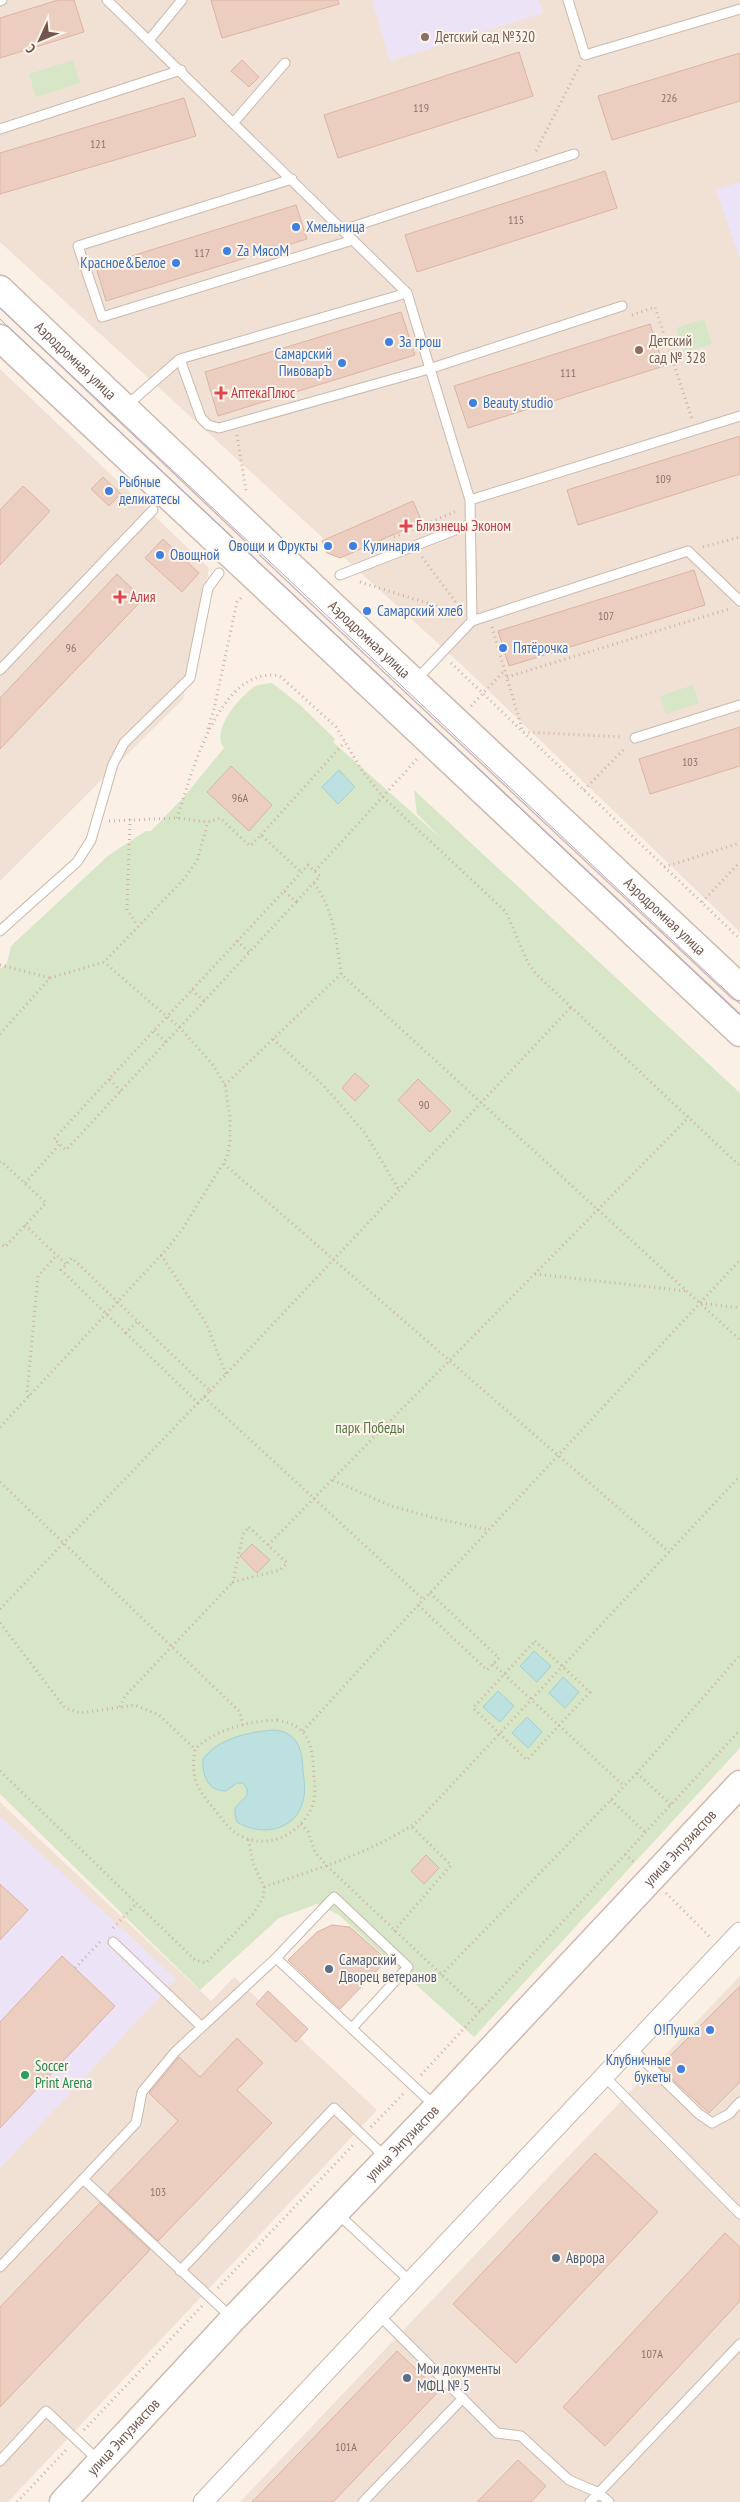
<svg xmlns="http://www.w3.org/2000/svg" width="740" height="2502" font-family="'PT Sans Narrow',sans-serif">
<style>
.residential{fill:#f1e1d5}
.education{fill:#ede3f6}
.green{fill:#d6e6c6}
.water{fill:#bde0e1;stroke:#a4d0d2}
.building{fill:#eccec0;stroke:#ddb3a3}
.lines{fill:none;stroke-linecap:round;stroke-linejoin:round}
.lane-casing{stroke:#cab8ad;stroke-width:11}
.street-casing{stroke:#cab8ad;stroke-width:21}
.secondary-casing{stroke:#cfb9ae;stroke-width:29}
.path{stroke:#d1b1a4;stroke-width:3;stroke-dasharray:1 4;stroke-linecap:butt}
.lane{stroke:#fff;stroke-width:9}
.street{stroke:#fff;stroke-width:19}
.secondary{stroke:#fff;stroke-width:26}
.tram{stroke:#b2a6c2;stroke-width:1}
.education-dot{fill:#8d6e63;stroke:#fdf5ec;stroke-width:2}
.shop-dot{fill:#3f7fe0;stroke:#fdf5ec;stroke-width:2}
.health-dot{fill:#e0444e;stroke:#fdf5ec;stroke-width:2}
.service-dot{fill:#5c6f8a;stroke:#fdf5ec;stroke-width:2}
.leisure-dot{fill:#2e9e5b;stroke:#fdf5ec;stroke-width:2}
.labels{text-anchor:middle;stroke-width:4;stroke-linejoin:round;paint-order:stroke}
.number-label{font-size:12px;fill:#8f746a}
.education-label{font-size:15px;fill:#785e54;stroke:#fdf5ec;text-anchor:start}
.shop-label{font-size:15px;fill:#366cbe;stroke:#fdf5ec;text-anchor:start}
.street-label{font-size:15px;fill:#70564d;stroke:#fdf5ec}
.health-label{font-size:15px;fill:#be3a42;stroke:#fdf5ec;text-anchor:start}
.park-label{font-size:15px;fill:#597547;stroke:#fdf5ec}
.service-label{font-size:15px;fill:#4e5e75;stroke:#fdf5ec;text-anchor:start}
.leisure-label{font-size:15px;fill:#27864d;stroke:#fdf5ec;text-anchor:start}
</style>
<rect width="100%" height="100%" fill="#faf0e6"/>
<path class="residential" d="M0 0H740V932L468 671 0 242Z
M0 369 209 568 183 699 0 881Z
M0 1802 211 2001 234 1977 377 2110 8 2502H0Z
M740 1976V2502H240Z"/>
<path class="education" d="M372 0H539L543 13 390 61Z
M740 182V260L716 190Z
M0 1816 176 1979 0 2168Z"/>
<path class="green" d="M73 60 80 83 36 97 29 74Z
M704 319 712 344 684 353 676 328Z
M272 683 300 705 335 739 333 742 443 840 417 814 414 790 740 1093V1748L474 2037 339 1915 317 1904 279 1918 200 1990 0 1794V969L7 963 11 946 109 855 146 831H151L183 798 224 748C210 731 241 694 256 686 260 684 267 684 272 683Z
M693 685 699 703 666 714 660 696Z"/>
<path class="water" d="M339 770 355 787 338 804 322 787Z
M534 1651 551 1666 537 1682 520 1666Z
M563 1677 579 1692 565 1708 549 1693Z
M498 1691 514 1706 500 1722 483 1707Z
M527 1717 542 1732 528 1748 512 1733Z
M276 1730C299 1734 302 1750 303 1770 304 1780 306 1791 303 1801 296 1831 261 1837 237 1822 231 1804 239 1806 247 1795V1789L243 1783H237L226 1791C207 1791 202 1775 203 1759 218 1738 252 1731 276 1730Z"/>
<path class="building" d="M58 0H74L84 32 0 58V18Z
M211 0H338L339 4 222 38Z
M519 52 533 96 338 158 324 115Z
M740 53V101L612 140 598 96Z
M242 60 259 77 249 87 231 71Z
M184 98 196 136 0 194V153Z
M605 171 617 208 417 272 405 235Z
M296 205 307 239 106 301 96 267Z
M401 312 415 355 218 416 205 372Z
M650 324 664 366 468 428 454 386Z
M740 436V474L578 525 567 490Z
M103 477 121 494 109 506 91 489Z
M23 486 50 511 0 565V510Z
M413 501 422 522 340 558 327 553 322 541Z
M163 539 199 573 182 592 145 558Z
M694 570 705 605 509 666 498 631Z
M117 574 143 599 0 749V698Z
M740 727V766L650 794 639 759Z
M231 766 272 805 249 831 207 792Z
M355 1073 369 1086 355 1101 342 1088Z
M418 1079 451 1111 430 1132 398 1100Z
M252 1544 270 1560 257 1573 240 1556Z
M426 1855 439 1868 424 1884 411 1871Z
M0 1884 28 1910 0 1940Z
M332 1925 350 1927 387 1960 340 2009 288 1960 317 1932Z
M62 1956 115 2006 0 2128V2022Z
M740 1986V2082L709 2113 659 2067Z
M268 1991 308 2029 296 2042 256 2004Z
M237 2038 263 2063 237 2090 272 2123 158 2241 108 2194 178 2121 149 2093 179 2057 200 2077Z
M595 2153 658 2212 516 2363 453 2304Z
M100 2203 150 2250 0 2407V2307Z
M725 2233 740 2247V2301L605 2446 563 2407Z
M397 2351 439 2391 333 2502H252Z
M518 2460 546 2486 531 2502H477Z"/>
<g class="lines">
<g class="lane-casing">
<path id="lane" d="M107 0 407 293 470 500 472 621
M568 0 585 55 740 9
M0 1 2 0
M149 40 182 0
M234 122 285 63
M0 129 181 70
M292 179 78 246 102 317 353 240
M343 230 574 154
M180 359 201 418 208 425 219 428 429 369 622 306
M126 406 180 359 407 293
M470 500 740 416
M340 575 468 525
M0 670 153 510
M416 680 472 621 688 551 740 601
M635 738 740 705
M0 931 77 862 91 840 113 764 124 743 190 678 208 588 219 573
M113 1942 202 2027
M276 1958 435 2106
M631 2048 699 2114 712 2123 729 2114 740 2102
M604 2076 740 2214
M83 2179 231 2317
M338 2214 411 2282
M0 2267 136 2123 142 2092 175 2052 276 1958 334 1897 408 1967 352 2028
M180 2271 334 2108 385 2157
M379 2315 497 2433 521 2436 569 2480 599 2493 609 2502
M0 2461 46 2411 98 2460
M363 2502 463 2398
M590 2502 740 2344"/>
</g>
<g class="street-casing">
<path id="street" d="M203 2502 740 1932"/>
</g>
<g class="secondary-casing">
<g id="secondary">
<path id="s1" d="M0 289 326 599 740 987"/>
<path d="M0 338 740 1033"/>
<path id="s2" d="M63 2502 233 2319 437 2107 740 1784"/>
</g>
</g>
<path class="path" d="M536 151 580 65
M632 315 655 307 692 419
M237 435 246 491
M394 537 457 511
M703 547 740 537
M422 557 457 604
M360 582 459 613
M492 627 523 732 622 737
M451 663 740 939
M507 677 729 609
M471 706 505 670
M208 729 214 709 237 602 243 596
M584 790 626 747
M177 818C191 776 219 664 280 676L336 727 363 772 383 797 506 912 528 963 536 974 740 1166
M130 819 127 909 137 925
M109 821 177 818 208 822 220 818 250 846 261 835 301 872
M261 835 345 742
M664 867 740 843
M315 871 417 759
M314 883C335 913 336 939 341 974L740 1340
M284 891 308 865 320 876 296 902
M702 902 740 862
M237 941 249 952
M0 965 50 978
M192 990 204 1001
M154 1031 166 1042
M0 1034 50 978 104 962 183 880 197 861 208 822
M273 1039 324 1086 365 1133 399 1190
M109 1079 54 1139 66 1150 296 902 284 891 109 1079 121 1091
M225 1085 341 974
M0 1162 1 1161 46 1203 5 1247 0 1243
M224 1164 669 1552
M25 1183 60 1144
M25 1225 66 1264
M161 1255 206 1323 226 1374
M535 1274 687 1291
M701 1303 740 1308
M126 1333 61 1270 72 1258 210 1391 198 1403 126 1333 138 1321
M210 1391 571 1007
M29 1396 27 1393 38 1276 57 1255
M204 1397 424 1600
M0 1427 167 1249 183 1228 227 1157 230 1141V1117L225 1085 213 1065 180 1028 104 962
M333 1480 391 1506 439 1519 489 1530
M0 1482 240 1712 243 1725
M249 1527 287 1563 280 1570 233 1582 243 1534Z
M268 1545 689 1117
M430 1593 499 1658 487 1670 418 1605 430 1593 740 1260
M0 1609 198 1403
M0 1623 65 1708 81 1713 135 1705 159 1715 195 1749
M535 1641 590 1692 527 1760 473 1708Z
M493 1664 624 1786
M120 1707 125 1696 233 1582
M277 1720C310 1725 313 1747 314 1777 315 1786 316 1799 312 1807 299 1835 268 1851 239 1835 230 1830 224 1822 218 1814 198 1789 190 1782 195 1749 216 1729 249 1721 277 1720Z
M303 1731 418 1605
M0 1771 195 1960 206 1963 253 1914 263 1898 264 1887 253 1863 248 1838
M637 1773 671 1805
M611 1800 645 1832
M301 1824 308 1832 315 1852 327 1866 480 2011
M625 1854 636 1864
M264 1887C317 1869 371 1853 417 1822L740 1476
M666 1893 711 1938
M113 1928 137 1903
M394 1931 451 1865 411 1826
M75 1968 100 1942
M441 1975 637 1773 740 1655
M421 2075 740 1730
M371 2127 403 2094
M218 2288 354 2144
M84 2430 202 2306
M17 2502 68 2448"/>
<use href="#lane" class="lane"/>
<use href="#street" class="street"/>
<use href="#secondary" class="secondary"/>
<path class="tram" d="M0 308 740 1004
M0 319 740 1015"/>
</g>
<g class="education-dot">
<circle cx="425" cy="37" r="5"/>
<circle cx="639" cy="350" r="5"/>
</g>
<g class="shop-dot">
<circle cx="296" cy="227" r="5"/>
<circle cx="227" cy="251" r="5"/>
<circle cx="176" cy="263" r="5"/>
<circle cx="389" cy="342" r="5"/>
<circle cx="342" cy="363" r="5"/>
<circle cx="473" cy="403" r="5"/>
<circle cx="109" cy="491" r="5"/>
<circle cx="328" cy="546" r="5"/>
<circle cx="353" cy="546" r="5"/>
<circle cx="160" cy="555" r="5"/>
<circle cx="367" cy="611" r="5"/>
<circle cx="503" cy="648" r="5"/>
<circle cx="710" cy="2030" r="5"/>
<circle cx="681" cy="2069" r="5"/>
</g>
<g class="health-dot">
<path d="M218.5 385.5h5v5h5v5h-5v5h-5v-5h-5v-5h5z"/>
<path d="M403.5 518.5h5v5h5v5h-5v5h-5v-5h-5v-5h5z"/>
<path d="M117.5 589.5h5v5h5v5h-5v5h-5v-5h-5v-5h5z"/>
</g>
<g class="service-dot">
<circle cx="329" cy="1969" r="5"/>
<circle cx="556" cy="2258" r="5"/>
<circle cx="407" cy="2378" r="5"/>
</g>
<circle class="leisure-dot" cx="25" cy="2075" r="5"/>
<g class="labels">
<g class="number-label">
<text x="669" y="102">226</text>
<text x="421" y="112">119</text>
<text x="98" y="148">121</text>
<text x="516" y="224">115</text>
<text x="202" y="257">117</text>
<text x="568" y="377">111</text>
<text x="663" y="483">109</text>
<text x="606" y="620">107</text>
<text x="71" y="652">96</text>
<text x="690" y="766">103</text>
<text x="240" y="802">96А</text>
<text x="424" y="1109">90</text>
<text x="158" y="2196">103</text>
<text x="652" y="2358">107А</text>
<text x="346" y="2451">101А</text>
</g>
<g class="education-label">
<text x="435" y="42">Детский сад №320</text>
<text x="649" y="346">Детский<tspan x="649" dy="17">сад № 328</tspan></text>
</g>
<g class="shop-label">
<text x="306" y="232">Хмельница</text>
<text x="237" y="256">Za МясоМ</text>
<text x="166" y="268" text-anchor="end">Красное&amp;Белое</text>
<text x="399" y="347">За грош</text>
<text x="332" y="359" text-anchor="end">Самарский<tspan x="332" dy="17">ПивоварЪ</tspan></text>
<text x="483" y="408">Beauty studio</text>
<text x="119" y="487">Рыбные<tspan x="119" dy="17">деликатесы</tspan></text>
<text x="318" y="551" text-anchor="end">Овощи и Фрукты</text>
<text x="363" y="551">Кулинария</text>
<text x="170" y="560">Овощной</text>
<text x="377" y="616">Самарский хлеб</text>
<text x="513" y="653">Пятёрочка</text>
<text x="700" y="2035" text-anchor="end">О!Пушка</text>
<text x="671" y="2065" text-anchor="end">Клубничные<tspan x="671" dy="17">букеты</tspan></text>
</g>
<g class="street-label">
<text dy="5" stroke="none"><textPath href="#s1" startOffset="104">Аэродромная улица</textPath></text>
<text dy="5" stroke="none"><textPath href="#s1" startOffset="509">Аэродромная улица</textPath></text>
<text dy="5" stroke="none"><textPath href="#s1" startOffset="914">Аэродромная улица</textPath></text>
<text dy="5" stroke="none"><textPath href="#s2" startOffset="899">улица Энтузиастов</textPath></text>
<text dy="5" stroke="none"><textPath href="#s2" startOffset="494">улица Энтузиастов</textPath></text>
<text dy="5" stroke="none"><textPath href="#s2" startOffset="89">улица Энтузиастов</textPath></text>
</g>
<g class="health-label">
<text x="231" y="398">АптекаПлюс</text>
<text x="416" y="531">Близнецы Эконом</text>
<text x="130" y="602">Алия</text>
</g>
<g class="park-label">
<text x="370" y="1433">парк Победы</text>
</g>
<g class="service-label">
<text x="339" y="1965">Самарский<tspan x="339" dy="17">Дворец ветеранов</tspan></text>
<text x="566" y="2263">Аврора</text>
<text x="417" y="2374">Мои документы<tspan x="417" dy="17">МФЦ № 5</tspan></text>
</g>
<g class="leisure-label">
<text x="35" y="2071">Soccer<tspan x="35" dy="17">Print Arena</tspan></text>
</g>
</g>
<g transform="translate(40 40) rotate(226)" stroke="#fdf5ec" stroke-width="4" paint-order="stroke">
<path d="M0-4L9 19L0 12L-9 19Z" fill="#70564d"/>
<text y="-8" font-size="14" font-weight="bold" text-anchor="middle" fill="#70564d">С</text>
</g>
</svg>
